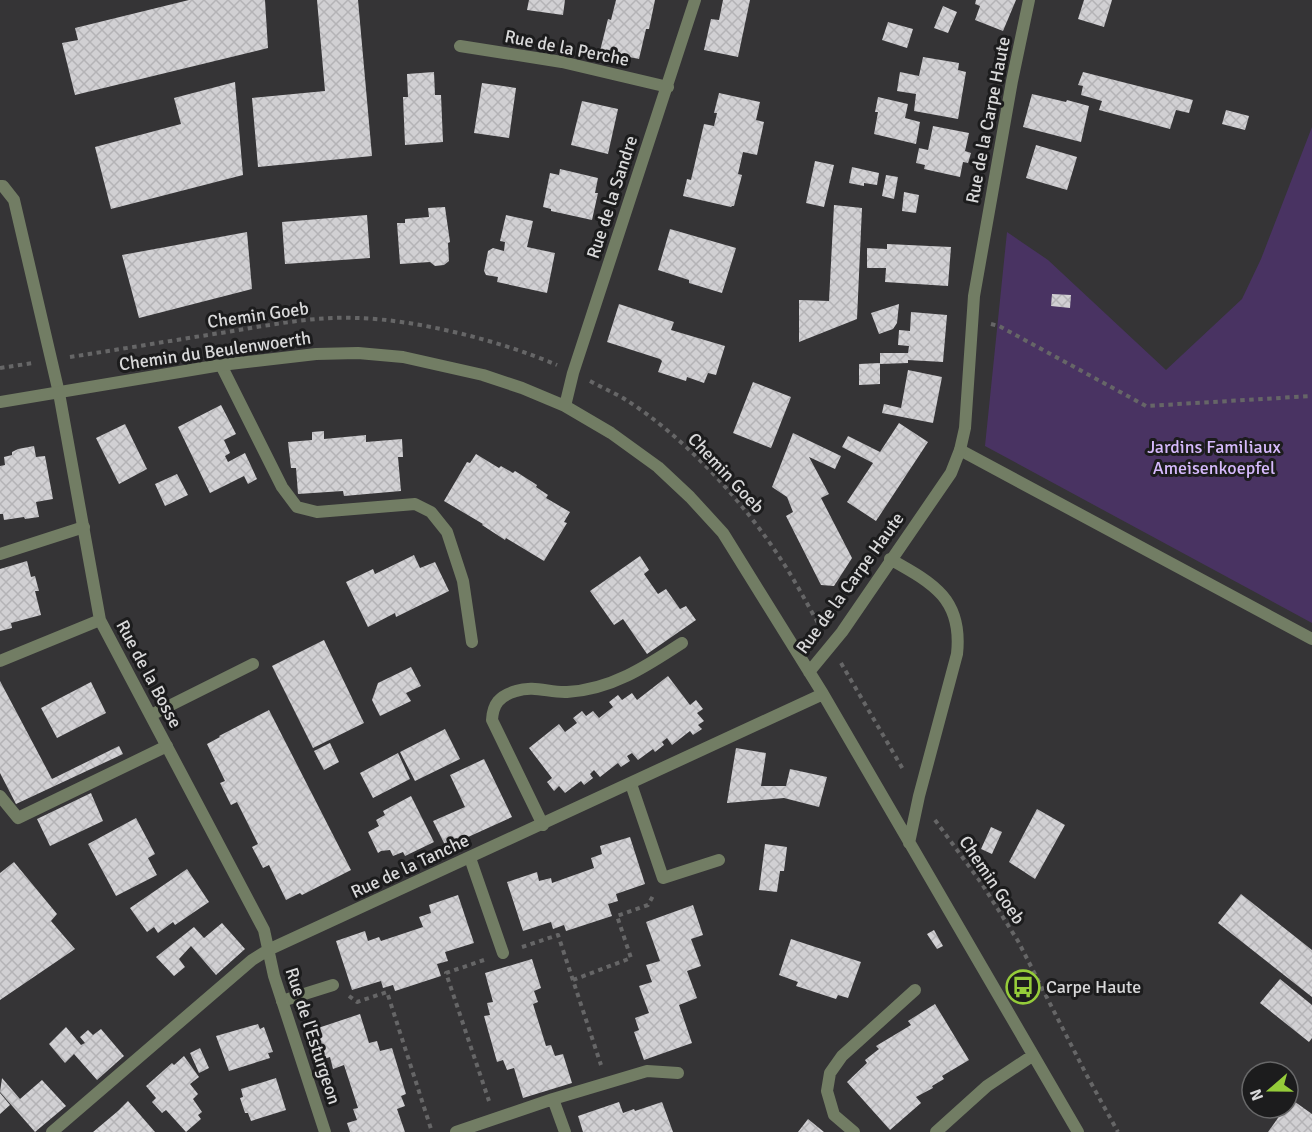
<svg xmlns="http://www.w3.org/2000/svg" width="1312" height="1132" font-family="Signika,sans-serif">
<style>
.garden{fill:#493362}
.building{fill:url(#building-cross-hatch)}
.lines{fill:none;stroke-linecap:round;stroke-linejoin:round}
.path{stroke:#666667;stroke-width:4;stroke-dasharray:4.5 4.5;stroke-linecap:butt}
.lane{stroke:#727d64;stroke-width:12}
.street{stroke:#727d64;stroke-width:12}
.labels{text-anchor:middle;stroke-width:6;stroke-linejoin:round;paint-order:stroke}
.street-label{font-size:18px;fill:#d9d9da;stroke:#1c1c1d}
.park-label{font-size:18px;fill:#d6bafc;stroke:#1c1c1d}
.poi-label{font-size:18px;fill:#d9d9da;stroke:#1c1c1d;text-anchor:start}
</style>
<defs>
<pattern id="building-cross-hatch" width="8" height="8" patternUnits="userSpaceOnUse" patternTransform="scale(1.5)"><rect width="8" height="8" fill="#d1d0d3"/><path d="M0 0l8 8M0 8l8-8" fill="none" stroke="#b4b3b6"/></pattern>
</defs>
<rect width="100%" height="100%" fill="#353436"/>
<path class="garden" d="M1312 127V623L985 446 1007 232 1048 260 1166 370 1242 299 1261 259Z"/>
<path class="building" d="M189 0H265L268 48 75 95 62 43 78 40 75 28Z
M317 0H358L372 156 258 167 252 98 325 91Z
M529 0H565L563 15 527 10Z
M616 0H655L649 29H646L639 59 600 51 608 19 611 20Z
M723 0H750L738 57 704 50 711 19 719 20Z
M976 0H1016L1003 31 975 20 980 6 975 4Z
M1084 0H1112L1104 27 1078 19Z
M943 6 957 12 948 33 934 28Z
M888 22 913 29 907 48 882 40Z
M923 57 959 63 958 70 966 72 958 119 914 111 916 94 897 91 900 72 919 76Z
M434 72 435 95H441L443 142 405 145 403 97H408L407 74Z
M1083 72 1193 100 1189 113 1176 110 1170 129 1099 110 1102 101 1081 95 1083 86 1078 85Z
M235 82 243 175 111 209 95 147 181 124 174 98Z
M482 83 516 88 509 138 474 133Z
M719 93 760 102 756 120 764 122 757 155 743 152 738 174 742 175 734 206H732L731 207 683 196 687 179 691 180 704 124 714 126 717 113H714Z
M1032 94 1066 102 1067 100 1089 106 1081 142 1023 127Z
M878 97 908 104 905 118 920 122 916 144 874 134 878 112H875Z
M582 101 618 109 608 154 571 145Z
M1226 110 1249 116 1245 130 1222 124Z
M933 126 969 133 965 151 971 153 968 163 963 162 960 177 924 169 925 165 916 163 919 148 928 150Z
M1036 145 1077 157 1067 190 1026 178Z
M815 161 834 165 824 207 806 203Z
M852 167 879 173 877 185 864 183V186L849 183Z
M560 169 598 178 595 193H598L592 220 551 211V209L543 207 550 173 559 175Z
M886 175 898 177 894 199 882 196Z
M904 192 919 195 916 213 902 211Z
M834 205 862 208 857 319 799 342V300L829 301Z
M445 207 450 242 448 243 449 261 444 265 435 266 430 262 400 264 397 223H405V219L429 217 428 208Z
M367 215 370 258 285 264 282 222Z
M506 215 533 221 527 247 555 253 547 293 497 282 498 277 486 275 484 271 488 251 493 248 504 251 505 242 500 241Z
M670 229 736 248 722 293 689 283V280L658 270Z
M247 232 252 289 139 318 122 255Z
M887 244 951 247 948 286 885 282 886 268H867V248L887 249Z
M1052 294 1071 295 1070 308 1051 306Z
M619 304 674 322 671 330 725 346 716 375 708 373 704 383 687 377 686 381 658 372 662 361 660 359 607 342Z
M899 304 897 323 893 329 879 334 871 313Z
M911 312 947 315 943 362 908 360V363L880 364V384L859 385V364L880 363V353H908L909 346 898 345 899 330 910 331Z
M908 370 942 377 933 423 882 413 884 404 901 408Z
M753 382 791 397 771 448 733 433Z
M221 405 236 434 224 440 230 453 225 456 228 462 245 453 257 479 248 484 244 476 210 493 178 427Z
M899 423 928 442 876 521 847 502 873 463 842 447 848 436 880 452Z
M125 424 147 469 119 484 96 438Z
M324 431V439L366 435V442L402 439 403 457H398L401 491 344 496 343 491 298 494 296 468H291L288 442 312 440V432Z
M793 433 841 456 835 469 809 457 829 494 821 498 852 558 834 586 821 585 786 516 793 512 787 497 772 487Z
M34 446 36 457 45 456 53 499 36 502 39 517 25 519 24 517 4 520 3 514H0V466L5 465 4 457 12 455V452L18 449Z
M476 454 499 468 501 466 513 473 515 471 537 485 536 487 548 495 546 498 570 512 564 522 567 523 544 561 506 538 505 540 482 525 483 524 444 501 467 462 470 463Z
M177 474 188 495 165 506 155 484Z
M414 555 420 568 435 562 449 591 396 617 395 613 368 627 346 582 373 569 375 574Z
M640 556 649 570 644 574 658 594 666 589 680 609 686 606 696 620 647 654 623 619 614 625 590 591Z
M27 561 31 577 35 576 39 591H35L41 615 11 623 12 628 0 631V569Z
M324 640 364 723 313 748 272 666Z
M411 667 421 686 406 693 411 701 380 716 372 700 378 683Z
M668 676 690 705 696 700 703 709 697 713 704 721 698 725 702 729 693 735 690 731 672 745 667 738 662 742 664 745 655 752 653 749 638 760 632 753 627 756 630 761 621 767 618 763 600 777 594 770 590 774 593 778 584 785 581 781 565 793 559 786 554 791 547 782 552 778 529 748 559 724 565 732 577 723 573 718 582 711 586 716 593 711 599 718 613 707 609 702 618 695 622 700 632 693 637 700Z
M0 681 52 779 119 746 123 754 16 804 0 773Z
M91 682 106 713 57 738 41 708Z
M269 710 351 870 302 895 300 893 286 900 269 865 263 868 252 847 258 844 237 802 231 805 220 783 225 781 207 744 220 737 219 736Z
M445 729 460 759 415 781 400 752Z
M330 743 339 762 324 770 314 751Z
M736 748 766 753 761 786H786L790 769 827 777 819 807 784 798 727 803Z
M398 753 410 779 373 798 360 773Z
M484 759 512 817 446 847 433 821 465 807 450 775Z
M91 793 103 821 50 846 37 819Z
M411 796 434 842 405 856 403 852 393 856 390 850 381 851 378 853 368 832 379 826 376 820 385 815 383 811Z
M1037 809 1065 825 1035 879 1009 862Z
M136 818 155 854 148 858 157 875 116 896 88 844Z
M991 827 1002 832 992 854 981 849Z
M630 837 645 884 616 894 618 901 608 904 612 916 566 931 564 925 553 929 551 922 523 931 507 882 537 872 539 881 551 878 552 883 594 868 591 858 602 854 600 846Z
M765 844 787 847 784 871H780L777 892 759 890Z
M14 862 57 914 51 921 75 949 0 1000V873Z
M187 869 209 902 175 925 173 922 158 933 154 927 147 932 130 908Z
M1241 894 1312 950V997L1218 923Z
M458 895 474 943 445 952 448 961 437 964 441 976 395 991 393 985 383 988 381 981 352 990 336 941 365 931 368 941 379 937 381 941 423 927 419 917 431 913 429 905Z
M693 905 703 935 691 939 701 966 687 971 697 998 679 1005 692 1043 644 1060 634 1032 639 1030 635 1018 649 1013 639 986 652 982 646 965 660 961 646 922Z
M222 923 245 949 216 975 191 946 179 959 185 967 174 976 156 957 194 927 204 938Z
M934 930 943 946 937 949 927 934Z
M791 939 861 962 848 998 838 995 836 999 796 986 798 982 779 975Z
M532 959 541 988 534 991 538 1002 533 1004 546 1046 551 1045 555 1056 563 1054 572 1083 523 1098 514 1068 507 1070 503 1060 497 1062 484 1016 490 1015 487 1003 493 1002 485 973Z
M1020 978 1030 994 1024 997 1014 982Z
M1280 979 1312 1005V1038L1309 1042 1260 1003Z
M935 1004 969 1060 942 1076 944 1079 932 1086 933 1088 916 1097 921 1103 890 1130 847 1082 867 1063 865 1060 879 1049 876 1046 911 1025 908 1021Z
M360 1014 369 1043 377 1041 380 1051 392 1048 406 1094 401 1096 405 1106 397 1109 405 1132H350L347 1123 357 1120 353 1109 358 1108 344 1065 333 1069 330 1057 321 1060 312 1030Z
M258 1024 260 1029 264 1027 273 1052 268 1053 270 1058 229 1071 216 1036Z
M66 1027 81 1045 85 1043 80 1037 88 1030 93 1035 101 1029 124 1056 97 1080 74 1054 65 1063 49 1044Z
M200 1048 209 1068 199 1073 190 1053Z
M184 1056 199 1077 190 1084 198 1094 193 1099 202 1112 198 1115 201 1119 186 1132 166 1110 162 1113 152 1102 156 1098 146 1086 172 1063 174 1065Z
M2 1078 20 1099 42 1080 66 1106 35 1132 0 1092Z
M276 1078 286 1110 251 1121 248 1113H245L240 1098 243 1097 241 1089Z
M0 1093 10 1105 0 1114Z
M1291 1099 1312 1114V1132H1268L1285 1108H1288Z
M128 1101 155 1132H93L118 1111Z
M619 1102 623 1113 634 1109 635 1111 662 1102 673 1132H583L578 1116Z
M808 1119 824 1132H798Z"/>
<g class="lines">
<path class="path" d="M991 324 999 326 1146 406 1312 396
M70 357C122 349 175 340 227 332 270 325 315 316 358 318 419 320 501 341 557 365
M0 368 33 363
M590 381C601 387 612 392 623 398 683 435 744 502 782 561 796 582 808 606 821 628
M841 663 904 771
M935 820 982 884 1018 941 1086 1074 1118 1132
M522 947 558 935 601 1065
M484 960 446 973 489 1101
M573 980 631 958 617 916 648 905 654 894
M349 996 357 1002 387 992 432 1132"/>
<path class="lane" d="M0 186H3L14 200 59 393
M221 365 282 487 297 507 317 512 415 504 431 512 447 532 463 581 472 642
M960 450 1312 639
M0 554 84 527
M151 715 253 664
M631 784 663 878 719 860
M0 796 18 818 167 746
M543 825 492 720C493 704 499 696 516 691 534 685 550 693 567 692 611 690 647 666 682 643
M470 858 503 953
M282 1001 333 985
M553 1099 647 1071 678 1073
M456 1132 553 1099 565 1132
M854 1132 834 1115 827 1091 830 1073 842 1056 915 990"/>
<path class="street" d="M460 46 562 62 668 87
M59 393 100 620 264 930 274 976 325 1132
M0 402 221 365 316 354 358 353 403 357 483 375 522 388 565 406 611 433 658 467 690 497 723 533 823 694 1078 1132
M565 406 573 373 695 0
M890 559C933 583 963 599 957 654L919 796 909 843
M0 661 100 620
M809 672 842 632 951 473 960 450 965 428 974 296 1012 81 1029 0
M52 1132 252 960 268 950 823 694
M936 1132 987 1086 1032 1056"/>
</g>
<defs>
<g id="bus-ring" transform="scale(1.725)"><circle r="9.5" fill="#1c1c1d" stroke="#95cc3a" stroke-width="1.5"/><path d="M-5-6H5V4H4V6H2V4H-2V6H-4V4H-5ZM-3.5-4V0h7V-4ZM-3.5 1.2v1.5H-2V1.2ZM2 1.2v1.5H3.5V1.2Z" fill="#95cc3a"/></g>
</defs>
<g fill-rule="evenodd">
<use href="#bus-ring" x="1023" y="987"/>
</g>
<g class="labels">
<g class="street-label">
<text transform="translate(567 48) rotate(11)" y="6">Rue de la Perche</text>
<text transform="translate(988 120) rotate(-79)" y="6">Rue de la Carpe Haute</text>
<text transform="translate(612 197) rotate(-72)" y="6">Rue de la Sandre</text>
<text transform="translate(258 315) rotate(-8)" y="6">Chemin Goeb</text>
<text transform="translate(215 351) rotate(-8)" y="6">Chemin du Beulenwoerth</text>
<text transform="translate(726 473) rotate(47)" y="6">Chemin Goeb</text>
<text transform="translate(850 583) rotate(-54)" y="6">Rue de la Carpe Haute</text>
<text transform="translate(149 674) rotate(62)" y="6">Rue de la Bosse</text>
<text transform="translate(410 866) rotate(-25)" y="6">Rue de la Tanche</text>
<text transform="translate(992 880) rotate(56)" y="6">Chemin Goeb</text>
<text transform="translate(313 1036) rotate(72)" y="6">Rue de l'Esturgeon</text>
</g>
<g class="park-label">
<text x="1214" y="453">Jardins Familiaux<tspan x="1214" dy="21">Ameisenkoepfel</tspan></text>
</g>
<g class="poi-label">
<text x="1046" y="993">Carpe Haute</text>
</g>
</g>
<g transform="translate(1270 1090) rotate(250)"><circle r="28" fill="#1c1c1d" stroke="#686869" stroke-width="1.5"/>
<path d="M0-4.5L10 22L0 15L-10 22Z" fill="#95cc3a"/>
<text y="-9" font-size="16" font-weight="bold" text-anchor="middle" fill="#d9d9da">N</text>
</g>
</svg>
